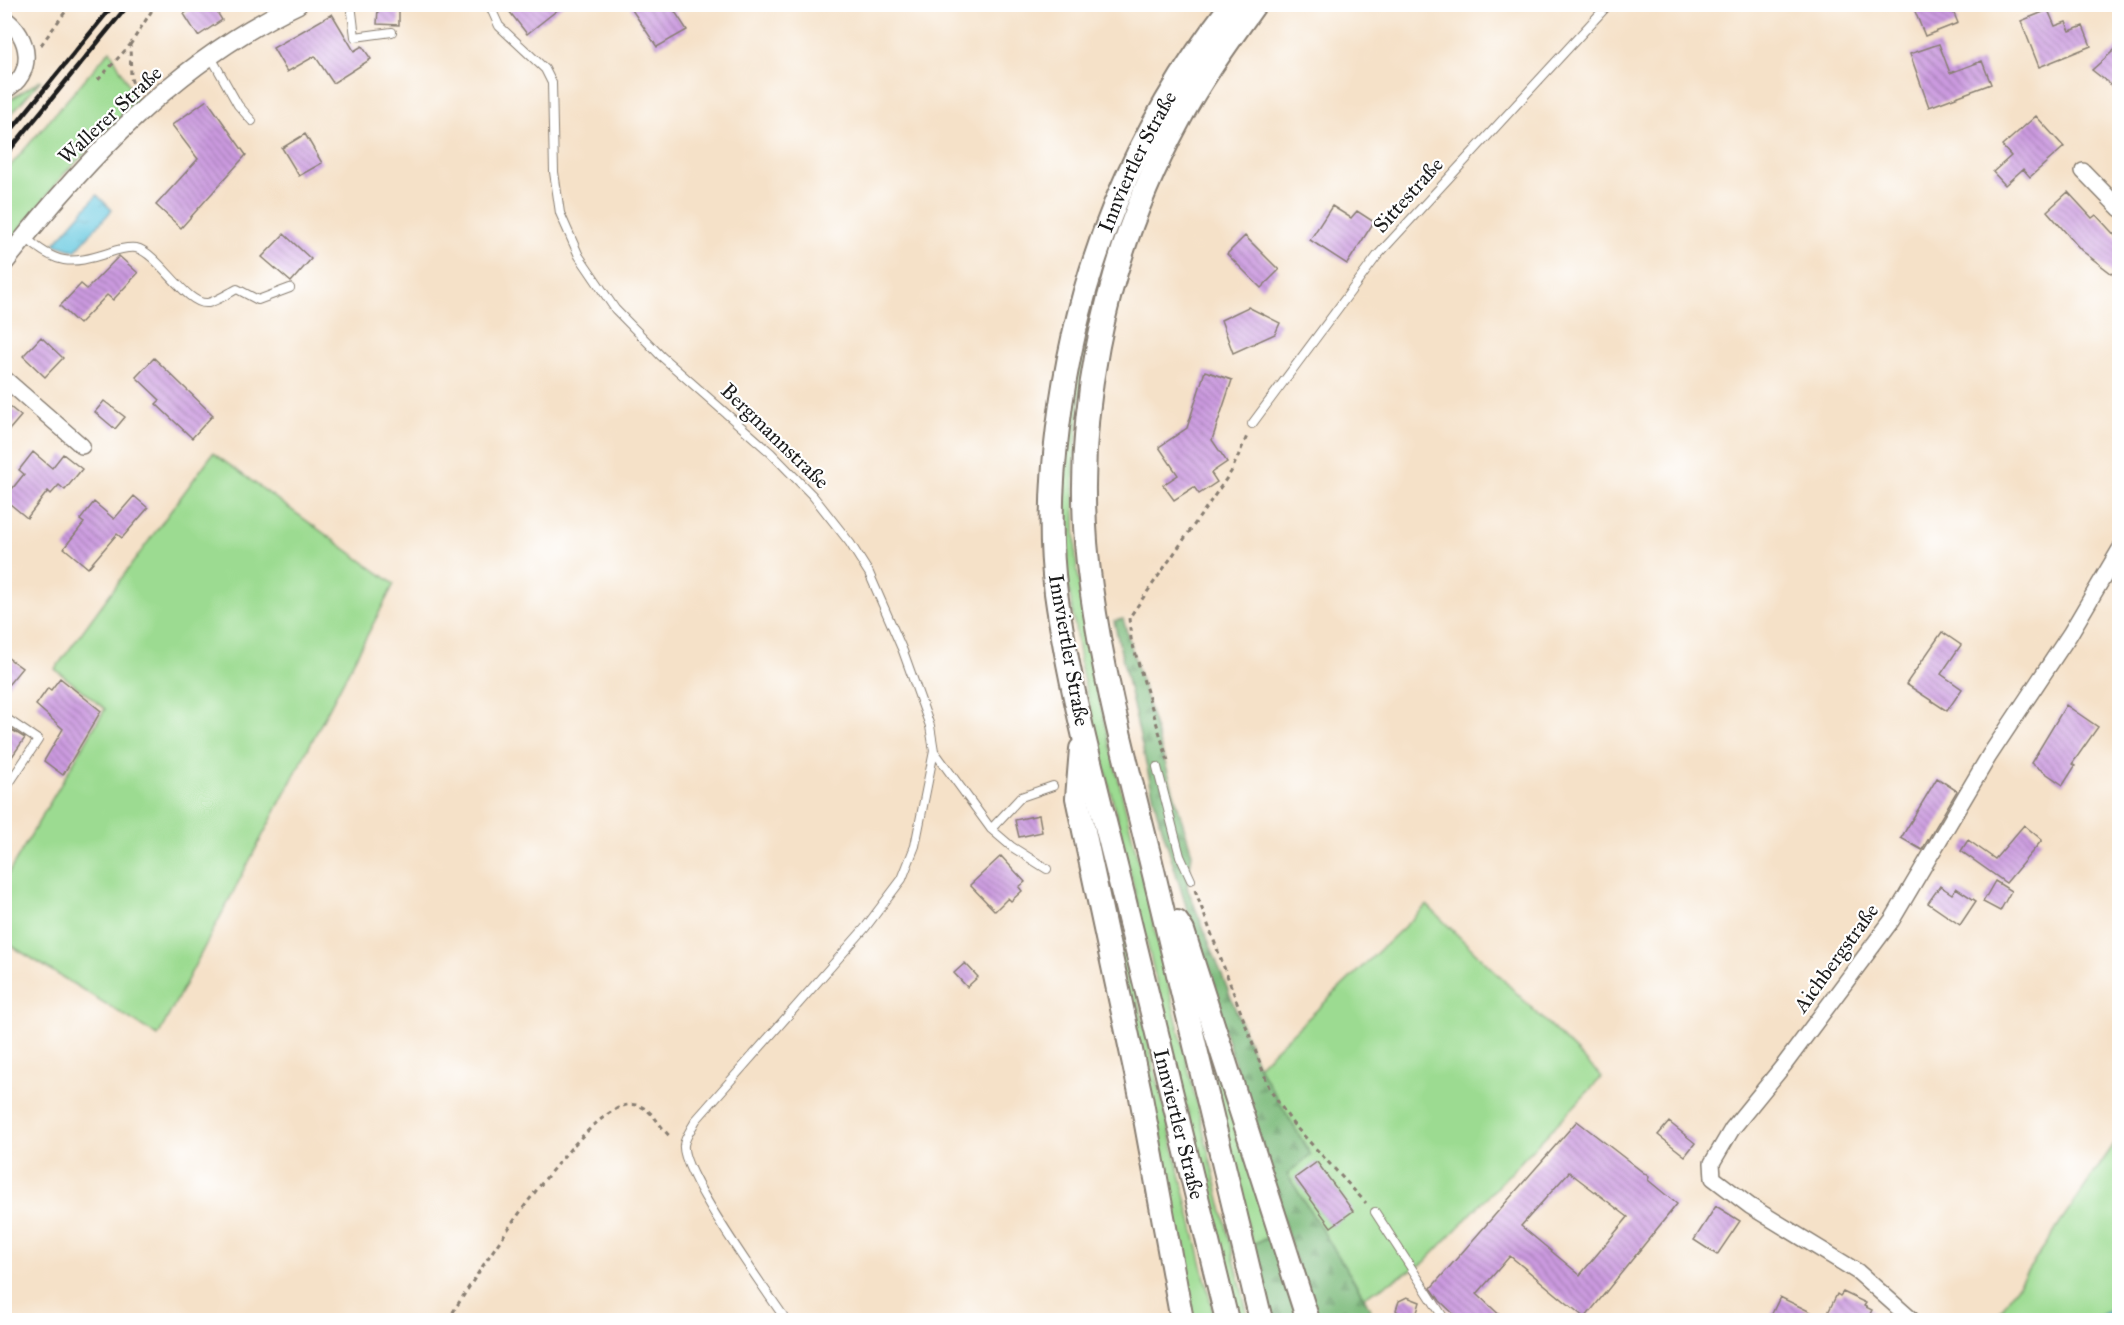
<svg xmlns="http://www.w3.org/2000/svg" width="2124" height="1325" font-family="'IM FELL Great Primer',serif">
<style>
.green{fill:#9cdb91;stroke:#5c7c56;stroke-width:1.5}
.forest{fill:url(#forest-firs);stroke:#4c6c4c;stroke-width:1.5}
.water{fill:url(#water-ripples);stroke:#3f727e;stroke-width:1.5}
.building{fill:url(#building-back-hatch);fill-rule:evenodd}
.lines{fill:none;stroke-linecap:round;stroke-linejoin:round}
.service-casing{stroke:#887e72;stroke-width:10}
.minor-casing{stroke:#887e72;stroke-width:18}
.tertiary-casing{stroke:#887e72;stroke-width:21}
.primary-casing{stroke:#887e72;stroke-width:26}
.path{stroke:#887e72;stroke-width:3;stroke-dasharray:4.5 4.5;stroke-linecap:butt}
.service{stroke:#fff;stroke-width:8}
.minor{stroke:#fff;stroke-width:15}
.tertiary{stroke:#fff;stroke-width:18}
.primary{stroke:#fff;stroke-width:22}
.rail{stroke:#1c1c1c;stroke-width:4.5}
.labels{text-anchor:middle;stroke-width:4.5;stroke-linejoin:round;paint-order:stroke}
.street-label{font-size:21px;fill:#1c1c1c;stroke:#fff}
</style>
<defs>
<pattern id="forest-firs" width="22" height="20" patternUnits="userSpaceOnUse" patternTransform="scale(1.5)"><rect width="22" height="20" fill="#7dbb7b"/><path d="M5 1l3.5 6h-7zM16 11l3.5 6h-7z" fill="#6ba06a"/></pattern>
<pattern id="water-ripples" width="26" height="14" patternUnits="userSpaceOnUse" patternTransform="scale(1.5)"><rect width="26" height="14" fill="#62c7df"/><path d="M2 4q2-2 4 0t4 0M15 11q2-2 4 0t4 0" fill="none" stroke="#54aabf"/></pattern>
<pattern id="building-back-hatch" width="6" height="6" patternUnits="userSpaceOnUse" patternTransform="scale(1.5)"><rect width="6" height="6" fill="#cb9adf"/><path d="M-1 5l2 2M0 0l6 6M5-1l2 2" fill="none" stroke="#a47db4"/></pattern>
</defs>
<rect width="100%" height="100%" fill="#fff"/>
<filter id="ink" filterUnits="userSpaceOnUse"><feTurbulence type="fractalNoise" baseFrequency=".0167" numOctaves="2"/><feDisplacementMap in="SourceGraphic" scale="12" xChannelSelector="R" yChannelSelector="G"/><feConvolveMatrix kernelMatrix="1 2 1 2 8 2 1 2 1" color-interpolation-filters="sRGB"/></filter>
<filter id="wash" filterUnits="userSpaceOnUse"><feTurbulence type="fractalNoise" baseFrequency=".008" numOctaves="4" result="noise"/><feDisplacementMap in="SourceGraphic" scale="24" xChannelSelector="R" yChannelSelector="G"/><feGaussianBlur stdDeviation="1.35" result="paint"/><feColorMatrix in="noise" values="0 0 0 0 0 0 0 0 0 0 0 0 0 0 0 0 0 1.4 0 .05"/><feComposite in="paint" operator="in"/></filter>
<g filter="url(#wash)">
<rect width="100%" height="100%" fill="#f5e1c8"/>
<path class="green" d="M110 50 138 102 64 174 5 248V172Z
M41 80 5 121V103Z
M1101 270 1108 272 1084 362 1074 468 1076 560 1092 670 1249 1320H1238L1082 673 1065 563V461L1077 362Z
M213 453 394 584 158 1036 5 942V879L105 709 55 669Z
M1113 894 1215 1320H1190L1108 895Z
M1427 905 1602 1077 1424 1263 1364 1297 1286 1174 1258 1066Z
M1197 1007 1273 1236 1252 1244Z
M2119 1137V1320H1994Z"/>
<path class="forest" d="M1123 619 1192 854 1187 887 1258 1066 1311 1155 1287 1174 1364 1297 1375 1320H1314L1157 812 1114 621Z
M1273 1236 1302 1320H1272L1252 1244Z"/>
<path class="water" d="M97 195 112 210 75 251 54 244Z
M2119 1305V1320H2093Z"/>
<g id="blocks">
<path class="building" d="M198 4H212L222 20 198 36 184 14Z
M516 4H565L527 34 509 11Z
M628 4H670L687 30 657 47Z
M1926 4H1950L1958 23 1925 36 1914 9Z
M378 9 399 10V25L377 24Z
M2048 10 2055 26 2066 22 2070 31 2083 26 2091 46 2039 67 2021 21Z
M332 14 354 51 362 46 371 59 333 83 315 56 287 72 273 48Z
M1939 44 1950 73 1982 61 1991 84 1929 107 1910 54Z
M2120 45V92L2092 70Z
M207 100 246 155 181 228 156 205 198 159 172 125Z
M2036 116 2064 147 2030 177 2023 169 2005 185 1993 172 2011 156 2002 146Z
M305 134 322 163 299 176 282 148Z
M2068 192 2092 218 2096 215 2120 241V280L2081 250 2047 211Z
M1332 206 1351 218 1357 211 1374 222 1347 264 1310 240Z
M284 234 311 259 291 282 262 257Z
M1245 236 1279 270 1261 288 1227 254Z
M119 256 138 273 113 300 107 295 79 324 60 306 81 284 87 289Z
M1248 307 1280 323 1275 334 1233 353 1221 320Z
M41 337 63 358 45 377 23 356Z
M154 358 213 415 192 438 156 404 160 400 136 377Z
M1205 371 1232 380 1212 440 1227 462 1211 473 1217 482 1199 494 1194 487 1174 500 1163 485 1178 475 1159 447 1187 428Z
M104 401 125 417 115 429 95 412Z
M4 402 21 416 4 436Z
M33 452 52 468 63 454 82 469 65 490 59 485 51 494 48 491 27 518 4 499 24 474 19 470Z
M134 496 148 508 122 538 117 534 88 568 64 548 84 523 80 520 94 502 114 519Z
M1942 632 1961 645 1941 674 1962 689 1947 711 1906 684Z
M4 655 22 668 4 690Z
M60 678 101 711 63 775 44 761 63 729 36 705 48 688 51 690Z
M2066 705 2098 727 2072 764 2075 766 2063 785 2031 763Z
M4 725 25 738 4 768Z
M1937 778 1957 791 1922 850 1901 838Z
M1039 815 1042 832 1019 837 1015 820Z
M2024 825 2042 840 2006 883 1961 851 1968 840 1995 859Z
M1001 856 1025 882 1019 887 1022 891 1011 901 1008 898 995 911 970 885Z
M1995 881 2011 891 2000 911 1983 902Z
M1940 886 1952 894 1956 888 1976 901 1960 925 1928 903Z
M965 963 978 977 967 987 954 973Z
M1577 1121 1649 1177 1648 1180 1677 1204 1585 1318 1510 1256 1477 1294 1505 1320H1460L1440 1301 1431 1288ZM1569 1172 1628 1217 1580 1275 1521 1226Z
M1669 1122 1695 1143 1685 1156 1658 1135Z
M1317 1162 1353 1211 1331 1227 1295 1178Z
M1716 1206 1740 1221 1717 1255 1694 1240Z
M1843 1292 1866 1303 1864 1306 1872 1310 1867 1320H1769L1780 1297 1825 1319 1837 1294 1840 1296Z
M1407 1297 1420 1302 1416 1316 1409 1320 1401 1317 1396 1310 1399 1301Z"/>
</g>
</g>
<g filter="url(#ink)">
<use href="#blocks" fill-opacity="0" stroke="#887e72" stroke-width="1.5"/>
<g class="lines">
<g class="service-casing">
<path id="service" d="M351 4 355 37 392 32
M489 4 499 26 545 69 552 83 554 172 560 213 579 256 615 309 661 356 771 453 813 496 850 543 869 573 903 651 930 726 934 751 915 846 902 879 865 928 696 1120C692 1128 685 1137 684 1145 680 1172 767 1292 786 1320
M211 57 238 105 252 121
M25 237C56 265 70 265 108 253 117 250 126 247 136 248 159 253 186 306 208 303 217 301 229 293 237 289L258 300 290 288
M1252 424 1377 256 1609 4
M4 717 38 740 4 791
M934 751 991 829 1012 847 1047 869
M1157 767 1180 856 1191 880
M991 829 1021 797 1053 786
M1375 1212 1445 1320"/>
</g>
<g class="minor-casing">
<path id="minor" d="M4 18C31 36 36 75 4 91
M2083 171 2120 209
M4 378 82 446
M1912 1320 1858 1272 1750 1206 1713 1178 1712 1163 1732 1129 1784 1065 1892 920 1989 756 2070 634 2120 549"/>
</g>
<g class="tertiary-casing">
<path id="tertiary" d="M4 263C85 160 177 61 298 4"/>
</g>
<g class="primary-casing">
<g id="primary">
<path d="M1255 4C1228 42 1201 79 1179 120 1103 260 1068 428 1091 587 1105 690 1134 790 1158 891 1193 1034 1227 1177 1261 1320"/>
<path d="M1081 749 1077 798 1141 1097 1182 1320"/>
<path d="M1177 922 1183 931 1308 1320"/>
<path id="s1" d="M1227 1320C1192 1177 1157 1034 1122 890 1098 792 1070 693 1056 593 1049 539 1051 482 1058 427 1077 268 1134 131 1232 4"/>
</g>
</g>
<path class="path" d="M41 45 71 4
M130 45 156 4
M98 80 130 45 131 78 136 94
M1168 761 1131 639 1129 618 1231 472 1248 434
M1195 890 1270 1090 1293 1124 1366 1203
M448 1320C472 1282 590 1093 636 1105 654 1109 659 1128 672 1138"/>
<use href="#service" class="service"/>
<use href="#minor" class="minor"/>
<use href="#tertiary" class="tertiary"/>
<use href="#primary" class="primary"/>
<path class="rail" d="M4 139 114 4
M4 157 129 4"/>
</g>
</g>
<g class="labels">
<g class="street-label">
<text transform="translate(110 115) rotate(-43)" y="7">Wallerer Straße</text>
<text dy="7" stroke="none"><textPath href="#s1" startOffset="1192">Innviertler Straße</textPath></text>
<text transform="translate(1408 195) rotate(-48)" y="7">Sittestraße</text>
<text transform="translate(775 436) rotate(44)" y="7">Bergmannstraße</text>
<text transform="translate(1069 650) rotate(80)" y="7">Innviertler Straße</text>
<text transform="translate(1836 958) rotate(-54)" y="7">Aichbergstraße</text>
<text transform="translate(1179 1124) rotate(76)" y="7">Innviertler Straße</text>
</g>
</g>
<rect width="2124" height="1325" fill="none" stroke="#fff" stroke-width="24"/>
</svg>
